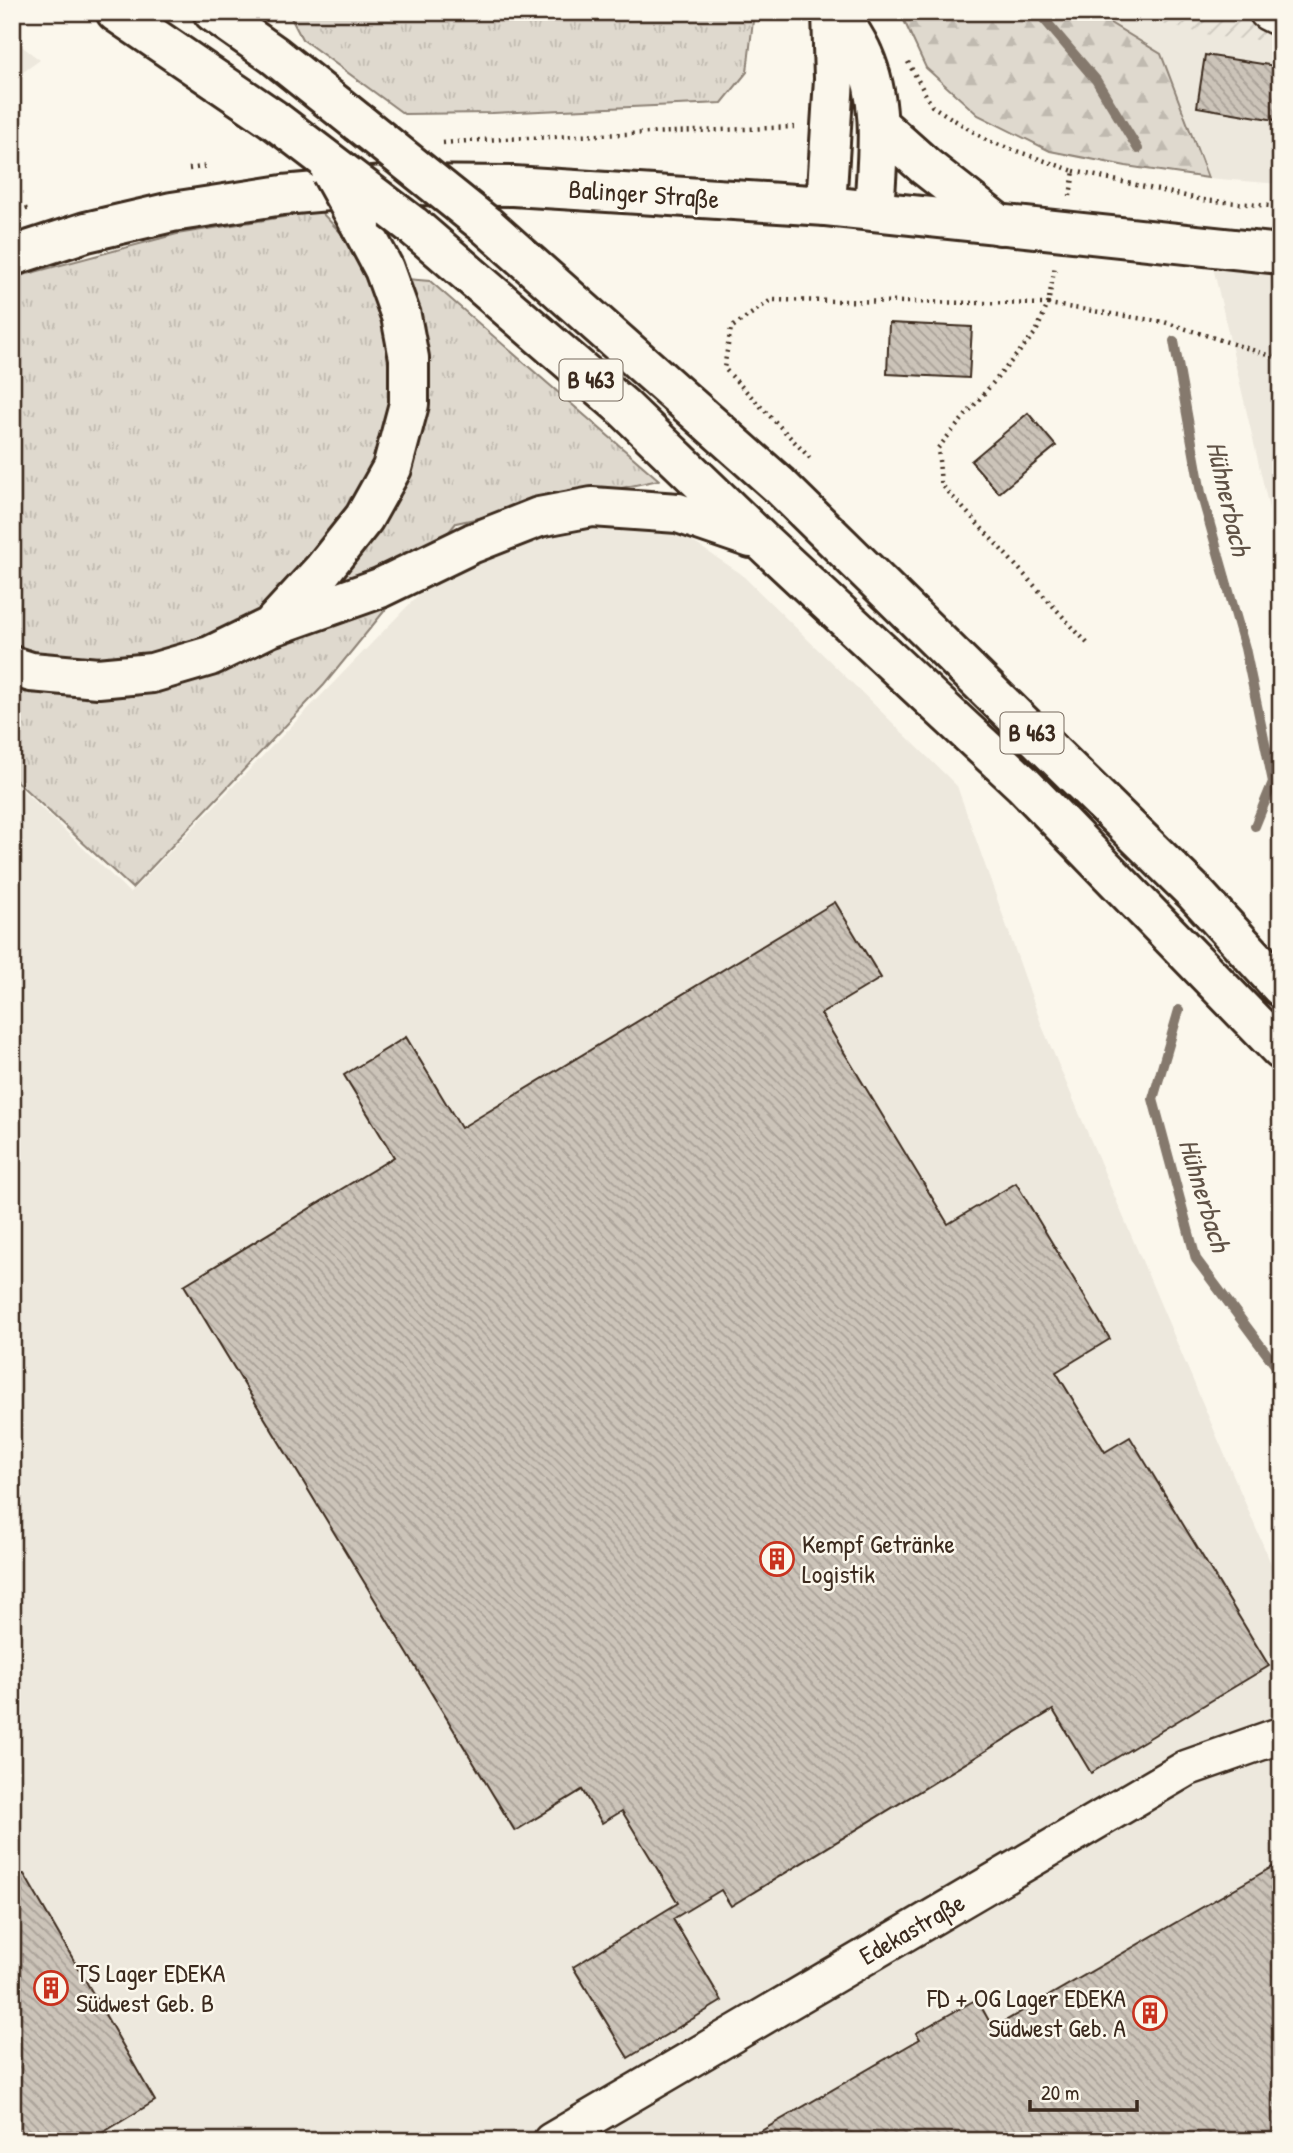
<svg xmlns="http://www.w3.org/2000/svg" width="1293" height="2153" font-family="'Patrick Hand',sans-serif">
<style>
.built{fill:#ede8dd}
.industrial{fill:url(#industrial-furrows)}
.grass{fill:url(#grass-tufts);stroke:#8d8276;stroke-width:2}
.forest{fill:url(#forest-firs);stroke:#8d8276;stroke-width:2}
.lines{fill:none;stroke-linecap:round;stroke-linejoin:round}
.stream{stroke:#85796d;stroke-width:10}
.building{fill:url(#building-back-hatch);stroke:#3b2a1e;stroke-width:2}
.minor-casing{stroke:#3b2a1e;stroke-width:40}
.major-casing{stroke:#3b2a1e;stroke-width:44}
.highway-casing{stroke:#3b2a1e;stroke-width:44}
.path{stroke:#3b2a1e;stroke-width:4.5;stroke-dasharray:2 5;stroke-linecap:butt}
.minor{stroke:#fbf7ec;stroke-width:35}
.major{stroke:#fbf7ec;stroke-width:38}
.highway{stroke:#fbf7ec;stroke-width:38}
.highway-bridge-casing{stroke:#3b2a1e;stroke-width:44;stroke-linecap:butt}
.highway-bridge{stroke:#fbf7ec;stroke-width:38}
.labels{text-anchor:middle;stroke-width:5;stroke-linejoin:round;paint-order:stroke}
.shield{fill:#fbf7ec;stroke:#75685c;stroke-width:2}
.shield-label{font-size:24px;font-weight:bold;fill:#3b2a1e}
.street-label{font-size:26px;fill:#3b2a1e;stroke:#fbf7ec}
.poi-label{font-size:26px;fill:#3b2a1e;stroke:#fbf7ec;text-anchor:start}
.water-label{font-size:28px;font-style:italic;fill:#605246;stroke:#fbf7ec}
</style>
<defs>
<pattern id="industrial-furrows" width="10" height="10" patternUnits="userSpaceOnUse" patternTransform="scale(1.75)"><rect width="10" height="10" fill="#ede8dd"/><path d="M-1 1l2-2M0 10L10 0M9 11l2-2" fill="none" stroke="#ccc7bd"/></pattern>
<pattern id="grass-tufts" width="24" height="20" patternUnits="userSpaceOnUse" patternTransform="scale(1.75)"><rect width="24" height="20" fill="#dfd9ce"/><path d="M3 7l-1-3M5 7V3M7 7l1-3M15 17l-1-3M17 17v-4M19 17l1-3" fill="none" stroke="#c0bab0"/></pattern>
<pattern id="forest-firs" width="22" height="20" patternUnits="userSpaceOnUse" patternTransform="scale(1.75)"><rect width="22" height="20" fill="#dfd9ce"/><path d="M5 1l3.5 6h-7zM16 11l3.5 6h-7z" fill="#c0bab0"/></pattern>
<pattern id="building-back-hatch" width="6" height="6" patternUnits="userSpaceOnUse" patternTransform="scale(1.75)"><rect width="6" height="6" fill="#ccc4b9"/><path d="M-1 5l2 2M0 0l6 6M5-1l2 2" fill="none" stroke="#a79f96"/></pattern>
</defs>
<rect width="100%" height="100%" fill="#fbf7ec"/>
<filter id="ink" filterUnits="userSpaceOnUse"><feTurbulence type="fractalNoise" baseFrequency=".0143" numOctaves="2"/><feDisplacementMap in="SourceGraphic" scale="14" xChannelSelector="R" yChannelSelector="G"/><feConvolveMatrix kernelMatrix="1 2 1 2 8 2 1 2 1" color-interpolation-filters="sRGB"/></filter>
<g filter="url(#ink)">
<path class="built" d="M1092 12H1281V184L1208 178 1190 136Z
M12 39 40 60 12 80Z
M1213 267 1281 275V560Z
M591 517 684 536 740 573 957 786 1042 1026 1281 1587V2141H12V780L130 893 429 584 520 536Z"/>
<path class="industrial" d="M1108 12H1281V42L1219 37Z"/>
<path class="grass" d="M288 12H754L747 72 722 103 492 113 404 114 302 39Z
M320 211 383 277 430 281 659 480 456 523 324 685 132 888 12 777V278L177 234Z"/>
<path class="forest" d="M900 12H1092L1161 54 1208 178 1126 166 1050 151 978 115 926 68Z"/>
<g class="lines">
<path class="stream" d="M1038 12 1096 80 1138 149
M1174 341 1201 493 1245 648 1273 782 1255 826
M1179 1010 1153 1099 1196 1259 1281 1373"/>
</g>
<path class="building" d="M1205 55 1281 67V121L1197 107Z
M889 323 972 327 969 378 887 374Z
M1028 413 1056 446 999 493 971 461Z
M835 902 881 978 821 1014 948 1224 1016 1183 1110 1339 1056 1372 1105 1452 1130 1437 1269 1666 1091 1773 1053 1710 731 1906 721 1890 673 1919 722 2001 628 2058 573 1967 678 1903 622 1811 602 1823 582 1790 515 1831 184 1285 394 1157 344 1075 406 1037 461 1128Z
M1279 1863 1281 1866V2141H744L920 2039 916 2033 977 1999 993 2028Z
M24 1874 155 2101 89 2141H12V1875Z"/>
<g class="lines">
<g class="minor-casing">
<path id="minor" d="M1267 12 1281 19
M551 2141 1187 1768 1281 1735"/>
</g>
<g class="major-casing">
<path id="major" d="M12 256 86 232 172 212 283 195 395 185 513 186 826 206 1281 254"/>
</g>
<g class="highway-casing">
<path id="highway" d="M116 12 273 119
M213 12 274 55 359 123
M838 12C846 26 857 40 863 55 885 105 877 158 874 211
M879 125 926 167 1000 225
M826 206 834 79 832 12
M412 225 623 407 763 542 1023 784 1281 1050
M486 225 779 485 1194 892 1281 987
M274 623 322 571 364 518 392 468 409 404V358L401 316 384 269 361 226
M12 666 31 672 98 678 152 673 210 656 270 627 380 588 473 543 539 517 592 507 678 513 751 538"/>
</g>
<path class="path" d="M887 12 891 22
M908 62 932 106 988 141 1074 171 1070 196
M443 143 480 140 794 127
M189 169 208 166
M1074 171 1203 200 1281 207
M12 212 31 208
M810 458 724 368 731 328 771 300 1048 304 1055 266
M1087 643 941 484 938 448 1036 332 1048 304 1164 322 1281 359"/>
<use href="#minor" class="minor"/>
<use href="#major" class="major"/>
<use href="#highway" class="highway"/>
<g class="highway-bridge-casing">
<path id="highway-bridge" d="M273 119 412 225
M359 123 486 225
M331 172 361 226"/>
</g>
<use href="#highway-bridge" class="highway-bridge"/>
</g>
</g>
<defs>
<g id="building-ring" transform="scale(1.75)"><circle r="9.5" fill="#fbf7ec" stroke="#c8321e" stroke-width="1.5"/><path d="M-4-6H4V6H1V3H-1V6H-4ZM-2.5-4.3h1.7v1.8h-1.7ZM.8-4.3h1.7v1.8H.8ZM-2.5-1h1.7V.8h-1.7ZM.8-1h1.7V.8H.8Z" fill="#c8321e"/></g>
</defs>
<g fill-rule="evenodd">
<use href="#building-ring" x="777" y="1559"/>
<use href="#building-ring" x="51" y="1988"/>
<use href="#building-ring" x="1150" y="2013"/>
</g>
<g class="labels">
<g class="shield">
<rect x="559.5" y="359.5" width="63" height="41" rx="5"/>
<rect x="1000.5" y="712.5" width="63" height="41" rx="5"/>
</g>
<g class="shield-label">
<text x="591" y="388">B 463</text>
<text x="1032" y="741">B 463</text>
</g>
<g class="street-label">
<text transform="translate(644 194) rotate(4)" y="9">Balinger Straße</text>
<text transform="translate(912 1929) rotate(-30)" y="9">Edekastraße</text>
</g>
<g class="poi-label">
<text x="802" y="1553">Kempf Getränke<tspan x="802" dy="30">Logistik</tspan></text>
<text x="76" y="1982">TS Lager EDEKA<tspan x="76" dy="30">Südwest Geb. B</tspan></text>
<text x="1126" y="2007" text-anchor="end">FD + OG Lager EDEKA<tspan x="1126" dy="30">Südwest Geb. A</tspan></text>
</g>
<g class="water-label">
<text transform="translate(1229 498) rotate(77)" y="10">Hühnerbach</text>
<text transform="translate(1205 1195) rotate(73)" y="10">Hühnerbach</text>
</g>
</g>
<rect width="1293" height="2153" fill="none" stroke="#fbf7ec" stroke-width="42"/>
<rect x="21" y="21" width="1251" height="2111" fill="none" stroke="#3b2a1e" stroke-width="2.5" filter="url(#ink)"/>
<path d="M1030 2100v10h107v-10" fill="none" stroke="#3b2a1e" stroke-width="3.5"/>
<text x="1041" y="2100" font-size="21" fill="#3b2a1e" stroke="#fbf7ec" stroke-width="5" paint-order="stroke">20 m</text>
</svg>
